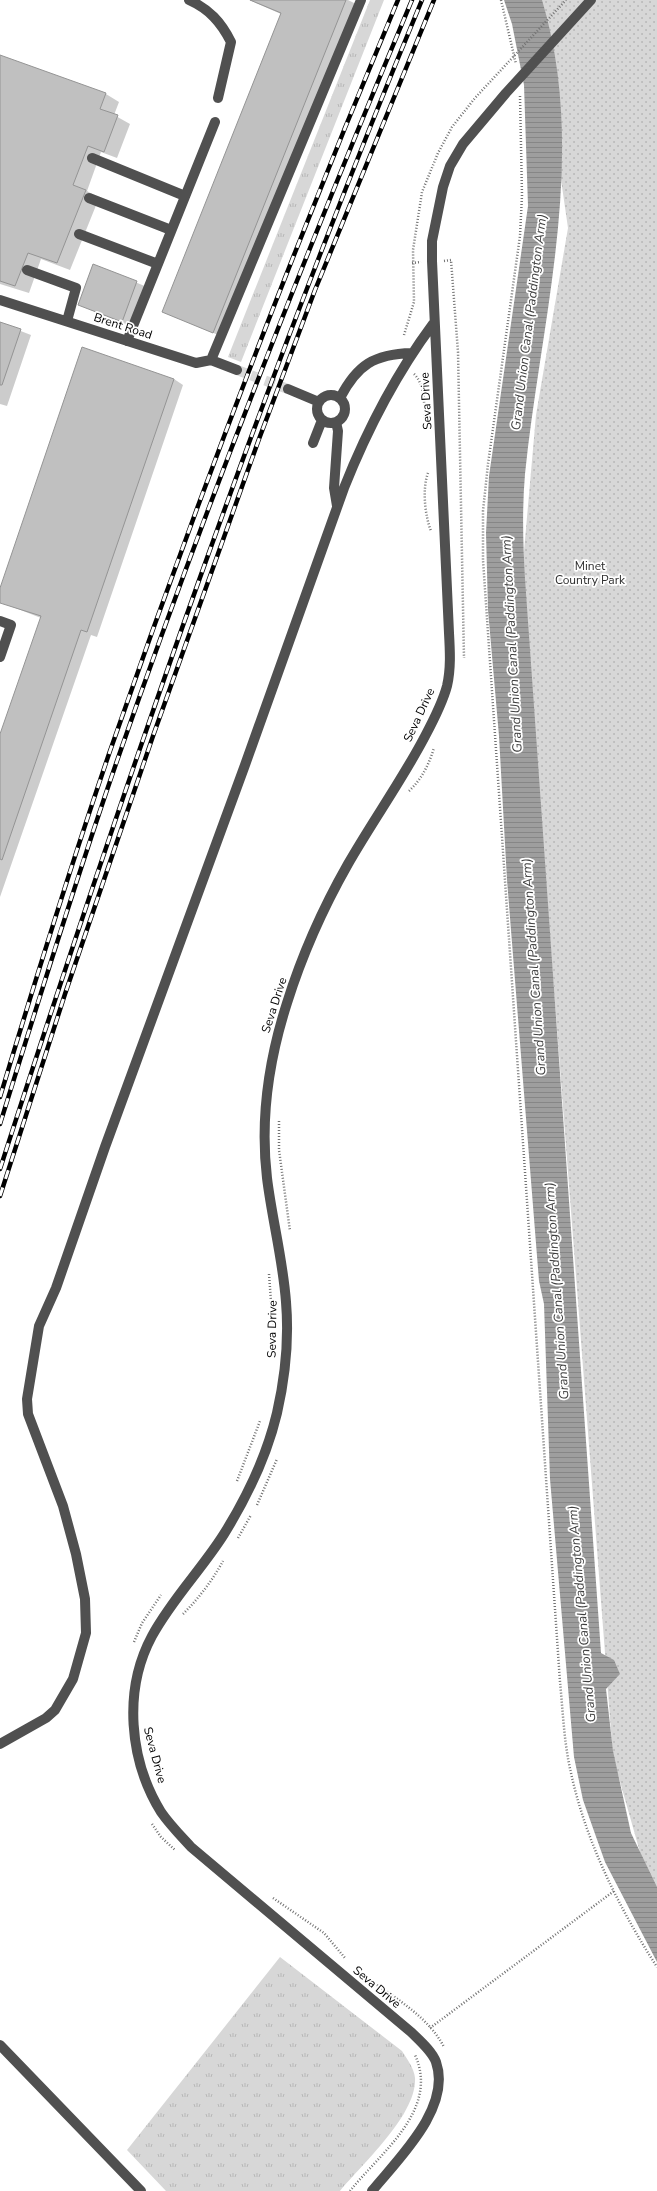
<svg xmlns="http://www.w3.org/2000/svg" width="657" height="2191" font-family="'Nunito Sans',sans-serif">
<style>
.grass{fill:url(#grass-tufts)}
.park{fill:url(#park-dots)}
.water{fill:url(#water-rules)}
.shadow{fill:#0003}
.building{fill:#c0c0c0;stroke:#949494}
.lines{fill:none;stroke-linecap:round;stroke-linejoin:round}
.minor-tunnel{stroke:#d9d9d9;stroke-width:10;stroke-dasharray:10 5;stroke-linecap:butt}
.path{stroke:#727272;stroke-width:2.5;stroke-dasharray:1 2;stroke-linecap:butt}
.minor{stroke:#505050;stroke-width:10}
.rail-casing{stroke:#000;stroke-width:4.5}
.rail{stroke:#fff;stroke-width:3;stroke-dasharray:9;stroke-linecap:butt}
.labels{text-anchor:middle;stroke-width:3.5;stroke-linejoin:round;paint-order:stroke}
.street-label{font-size:12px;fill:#000;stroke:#fff}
.park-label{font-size:12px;fill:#2e2e2e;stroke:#fff}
.water-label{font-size:13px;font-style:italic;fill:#3f3f3f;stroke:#fff}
</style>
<defs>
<pattern id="grass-tufts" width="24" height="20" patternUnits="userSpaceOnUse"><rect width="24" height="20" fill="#d7d7d7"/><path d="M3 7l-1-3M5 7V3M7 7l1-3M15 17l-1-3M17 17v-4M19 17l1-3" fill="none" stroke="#b7b7b7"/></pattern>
<pattern id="park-dots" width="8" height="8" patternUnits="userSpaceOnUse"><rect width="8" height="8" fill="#d7d7d7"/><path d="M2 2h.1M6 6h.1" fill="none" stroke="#b7b7b7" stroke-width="1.8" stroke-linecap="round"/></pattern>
<pattern id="water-rules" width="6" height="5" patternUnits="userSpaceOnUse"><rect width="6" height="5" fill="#9e9e9e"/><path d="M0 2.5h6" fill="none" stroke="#868686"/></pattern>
</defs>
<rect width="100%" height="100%" fill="#fff"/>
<path class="grass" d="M370 0H384L241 362 228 357Z
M280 1957 402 2051C407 2059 414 2068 415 2078 417 2115 362 2164 340 2191H166L127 2150Z"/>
<path class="park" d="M535 0H657V1896L649 1884 613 1757 522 574 536 415 568 228Z"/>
<path class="water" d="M504 0H542C589 156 541 317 525 474 522 509 523 544 525 579L601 1653 614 1660 620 1674 606 1689 613 1751 631 1833 657 1887V1962L605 1862 583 1800 574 1757 550 1479 544 1304 539 1281 507 880 499 736 488 610 486 533 489 476 528 206 524 85 512 24Z"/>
<path class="shadow" d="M249 0H348L356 4 223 337 163 312 281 14Z
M0 56 106 94 119 102 114 115 130 124 117 158 101 152 87 191 99 198 70 270 41 259 29 293 0 284Z
M94 265 147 287 132 327 79 305Z
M0 323 31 335 7 406 0 404Z
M174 379 183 385 97 637 91 635 0 897V738L41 618 0 602V591Z"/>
<path class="building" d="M250 0H346L213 333 162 312 281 13Z
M0 55 106 93 100 109 118 115 104 152 88 146 73 185 86 190 57 263 28 253 15 286 0 281Z
M93 264 137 281 122 322 78 305Z
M0 322 21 329 2 385H0Z
M82 347 174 379 87 632 81 630 2 860 0 859V734L41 616 0 603V588Z"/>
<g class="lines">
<path class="minor-tunnel" d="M237 370 288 389"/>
<path class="path" d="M501 0 516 64
M520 96 522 195 520 236 488 464 483 511V560L560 1682C563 1712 564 1743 571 1773 586 1842 619 1908 657 1967
M444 261 451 260 458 352 464 658
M412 263 421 262
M404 335 414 302 413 250 422 192 438 153 452 127 475 98 566 0
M414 374C425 384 424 405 425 419
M428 473C422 489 425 516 431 531
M409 791C422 779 429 764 434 748
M279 1121V1150L290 1231
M269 1274 273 1329
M237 1481 260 1421
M257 1505 277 1459
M238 1538 251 1515
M183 1614C199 1598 212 1581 223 1561
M134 1642 142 1623 161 1595
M154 1757 157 1770
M152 1824 161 1837 175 1850
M273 1898 324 1933 345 1958
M377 1985C402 2002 430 2020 444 2047
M430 2028 614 1891
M350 2191C380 2153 440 2110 415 2055"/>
<path class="minor" d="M189 0C209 9 221 22 231 42L218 98
M92 158 185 196
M89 198 171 230
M79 234 158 264
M27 270 76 288 67 321
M0 300 196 363 211 360 237 370
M127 341 215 122
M211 360 361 0
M288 389 319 402
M317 409a14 14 0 1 1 28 0a14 14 0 1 1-28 0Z
M340 398C357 365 374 354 412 353
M336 422 338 431 334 488 337 506
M313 443 322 420
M0 621 11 625 0 657
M0 1744 46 1718 55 1710 73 1679 86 1633 85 1599 76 1554 63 1506 28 1414 27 1399 39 1326 56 1288 105 1147 245 765 344 488C367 430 396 374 433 324
M0 2045 141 2191
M372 2191C398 2159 452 2108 436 2062 432 2051 419 2040 411 2032L191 1847C181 1836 170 1825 161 1812 129 1760 123 1690 152 1636 172 1599 202 1569 224 1534 247 1497 267 1455 277 1413 285 1378 289 1338 286 1302 283 1260 272 1219 267 1178 260 1119 269 1059 287 1003 302 955 323 908 348 864 372 822 400 783 423 740 432 723 442 705 447 686 451 669 450 651 449 633L432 261V241L443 187 450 166 463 144 506 93 591 0"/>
<g class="rail-casing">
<path id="rail" d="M0 1097C35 981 71 865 110 751 198 498 294 247 398 0
M0 1124C38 1002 76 879 118 758 207 502 307 250 412 0
M0 1169C127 775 263 383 422 0
M0 1196 65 994 153 736 259 439 315 290 434 0"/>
</g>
<use href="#rail" class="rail"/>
</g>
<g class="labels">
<g class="street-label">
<text transform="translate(123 326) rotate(18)" y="4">Brent Road</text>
<text transform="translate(426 401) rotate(-93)" y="4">Seva Drive</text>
<text transform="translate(419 715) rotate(-65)" y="4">Seva Drive</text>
<text transform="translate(274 1005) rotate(-72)" y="4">Seva Drive</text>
<text transform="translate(272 1329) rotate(-89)" y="4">Seva Drive</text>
<text transform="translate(155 1755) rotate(75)" y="4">Seva Drive</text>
<text transform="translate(377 1987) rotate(40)" y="4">Seva Drive</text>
</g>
<g class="park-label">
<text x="590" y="570">Minet<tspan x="590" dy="14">Country Park</tspan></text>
</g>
<g class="water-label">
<text transform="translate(528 322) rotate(-83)" y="5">Grand Union Canal (Paddington Arm)</text>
<text transform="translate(511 644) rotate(-93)" y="5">Grand Union Canal (Paddington Arm)</text>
<text transform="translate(533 967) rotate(-94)" y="5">Grand Union Canal (Paddington Arm)</text>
<text transform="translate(556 1291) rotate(-94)" y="5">Grand Union Canal (Paddington Arm)</text>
<text transform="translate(581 1614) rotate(-95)" y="5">Grand Union Canal (Paddington Arm)</text>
</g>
</g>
</svg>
